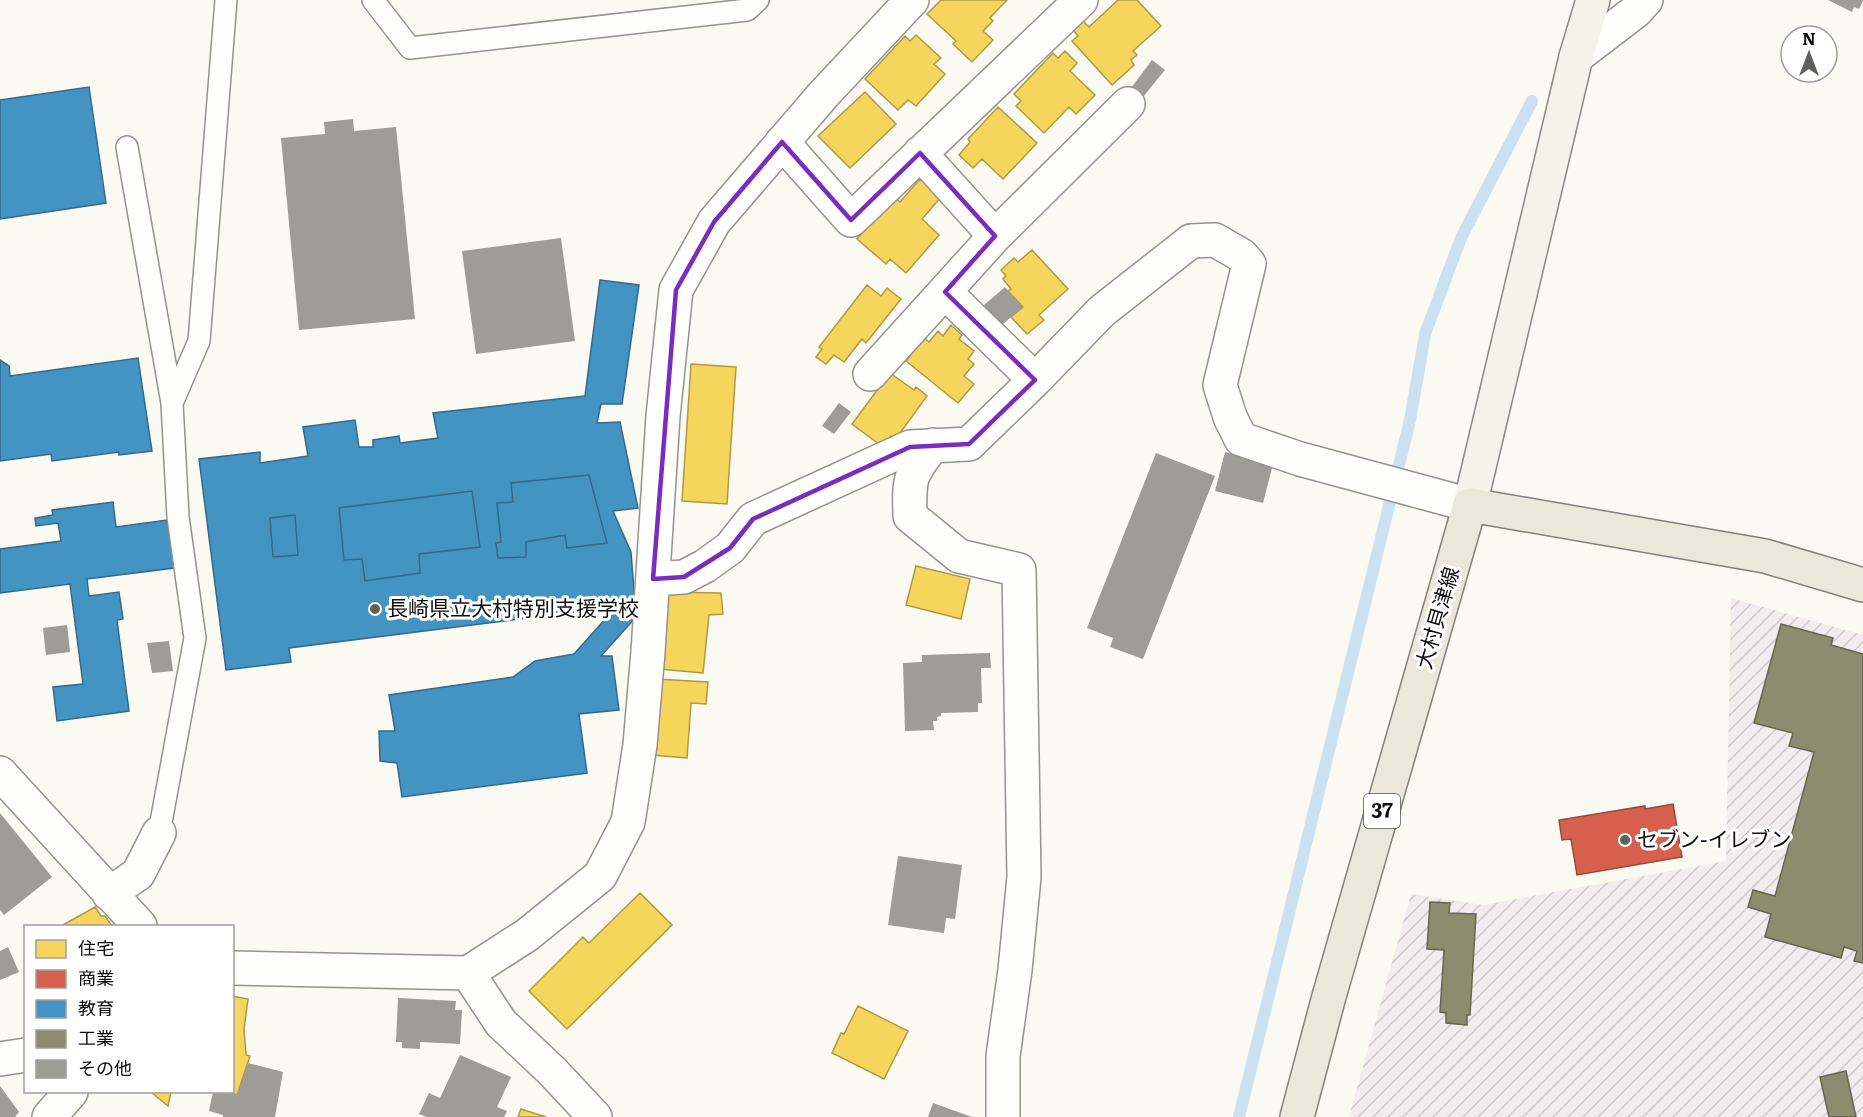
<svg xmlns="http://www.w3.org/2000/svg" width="1863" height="1117" font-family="Literata,'Noto Sans JP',serif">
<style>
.industrial{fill:url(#industrial-furrows)}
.homes{fill:#f6d55c;stroke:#b09944;stroke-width:1.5}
.shops{fill:#d6604d;stroke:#9a473a;stroke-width:1.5}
.schools{fill:#4393c3;stroke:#336b8c;stroke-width:1.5;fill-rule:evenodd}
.industry{fill:#8c8c6e;stroke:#666651;stroke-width:1.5}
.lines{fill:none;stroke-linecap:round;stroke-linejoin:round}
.stream{stroke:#cbe0f1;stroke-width:12}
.building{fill:#9d9c97}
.service-casing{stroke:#949390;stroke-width:24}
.minor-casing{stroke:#949390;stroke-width:36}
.tertiary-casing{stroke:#949390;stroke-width:36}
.secondary-casing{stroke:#8a8a87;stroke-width:36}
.primary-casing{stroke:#81817d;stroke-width:36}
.service{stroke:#fefefd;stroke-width:21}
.minor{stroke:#fefefd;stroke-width:33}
.tertiary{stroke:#fefefd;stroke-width:33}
.secondary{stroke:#f4f3ea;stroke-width:33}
.primary{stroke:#eae8da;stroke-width:33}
.marked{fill:none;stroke:#7b2cbf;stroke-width:4.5;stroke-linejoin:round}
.poi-dot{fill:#60605d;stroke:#fff;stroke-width:2}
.labels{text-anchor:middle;stroke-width:6;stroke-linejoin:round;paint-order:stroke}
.shield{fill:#fff;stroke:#565656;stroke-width:1.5}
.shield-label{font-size:20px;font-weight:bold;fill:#0d0d0d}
.poi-label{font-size:21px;fill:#0d0d0d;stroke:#fff;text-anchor:start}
.street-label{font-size:21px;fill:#0d0d0d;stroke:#fff}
</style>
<defs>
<pattern id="industrial-furrows" width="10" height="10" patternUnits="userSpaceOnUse" patternTransform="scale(1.5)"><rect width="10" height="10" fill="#f2ecee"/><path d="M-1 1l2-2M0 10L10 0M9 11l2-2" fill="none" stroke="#cec9cb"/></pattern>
</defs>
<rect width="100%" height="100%" fill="#faf9f2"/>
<path class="industrial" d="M1731 598 1863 635V1117H1349L1411 894 1483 905 1726 861Z"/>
<path class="homes" d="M941 0H1007L990 18 993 21 983 31 993 40 972 62 953 44 956 41 927 14Z
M1118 0H1137L1161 26 1133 51 1137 55 1131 60 1134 65 1112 85 1072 41 1078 36 1072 29 1082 20 1089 27Z
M916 35 941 58 934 64 945 74 916 106 908 100 898 110 865 79 905 36 910 41Z
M1065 51 1077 63 1070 71 1095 95 1076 114 1069 107 1044 133 1016 106 1021 101 1014 94 1053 53 1058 58Z
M865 92 896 124 850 168 818 136Z
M998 107 1037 143 1003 179 982 159 973 168 959 155 970 142 968 139Z
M920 179 941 197 922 219 939 235 906 273 890 259 886 264 857 239 894 197 900 202Z
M1032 250 1068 289 1039 315 1044 320 1027 334 1011 317 1023 307 1008 291 1011 289 1003 279 1006 276 1001 270 1014 258 1018 262Z
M867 285 881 296 887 288 901 299 866 343 862 339 844 362 834 355 826 364 816 357 822 349 819 347Z
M951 325 962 335 959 339 974 351 968 359 974 364 964 376 974 384 958 403 906 361 924 338 929 342 938 331 943 336Z
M691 364 736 367 727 504 682 501Z
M890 373 914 390 916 387 927 396 895 440 891 436 883 447 852 424Z
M916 566 970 579 961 619 906 605Z
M667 592 721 593 723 614 709 615 703 673 659 669Z
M656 679 708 682 706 704 691 703 687 758 651 755Z
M640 893 672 925 567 1029 529 991 583 937 589 943Z
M95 907 101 916H105L112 926H61Z
M232 996 248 999 244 1029 246 1055 250 1056 237 1095 224 1092H232Z
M858 1006 908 1031 884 1079 832 1053 841 1033 844 1034Z
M151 1092H171L168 1106Z
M521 1109 546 1117H518Z"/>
<path class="shops" d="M1673 804 1682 857 1577 875 1571 839 1562 840 1559 820 1645 806V809Z"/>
<path class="schools" d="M89 87 106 203 0 219V100Z
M600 280 639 285 622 404H601L597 423 620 422 638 508 613 511 631 552 636 617 601 656H612L619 710 579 714 587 773 402 797 397 763 380 761 379 731H395L389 695 513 677 535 661 574 654 616 607 289 648 291 662 226 670 199 459 260 452V463L308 456 303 427 355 420 359 447H373V440L399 436 400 443 438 438 433 413 585 396ZM295 515 298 555 273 557 270 518Z
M600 280 639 285 622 404H601L597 423 620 422 638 508 613 511 631 552 636 617 601 656H612L619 710 579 714 587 773 402 797 397 763 380 761 379 731H395L389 695 513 677 535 661 574 654 616 607 289 648 291 662 226 670 199 459 260 452V463L308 456 303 427 355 420 359 447H373V440L399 436 400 443 438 438 433 413 585 396ZM589 475 607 543 567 548 565 535 526 542V557L498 558 496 543 501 542 497 503 513 502 511 483ZM472 491 480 547 419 554 420 573 365 581 362 559 344 560 339 508Z
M600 280 639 285 622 404H601L597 423 620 422 638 508 613 511 631 552 636 617 601 656H612L619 710 579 714 587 773 402 797 397 763 380 761 379 731H395L389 695 513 677 535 661 574 654 616 607 289 648 291 662 226 670 199 459 260 452V463L308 456 303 427 355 420 359 447H373V440L399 436 400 443 438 438 433 413 585 396ZM589 475 607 543 567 548 565 535 526 542V557L498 558 496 543 501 542 497 503 513 502 511 483ZM472 491 480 547 419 554 420 573 365 581 362 559 344 560 339 508ZM295 515 298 555 273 557 270 518Z
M138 358 152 451 119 455V452L52 461 51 454 0 461V360L9 366 10 376Z
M113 502 116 527 167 520 174 568 87 579 89 596 119 592 123 619 117 620 129 711 57 721 53 687 83 684 70 584 0 593V549L61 541 58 523 36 526 35 518 53 515 52 510Z"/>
<path class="industry" d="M1781 624 1833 638 1831 645 1863 654V963L1854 961 1857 951 1844 947 1841 958 1765 937 1771 914 1748 907 1753 890 1775 896 1814 752 1789 746 1793 733 1754 723Z
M1430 902 1450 903 1449 913 1476 914 1470 1015H1467V1025L1446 1023V1013L1440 1012 1444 950 1427 949Z
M1846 1071 1856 1117H1829L1820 1077Z"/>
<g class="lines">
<path class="stream" d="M1239 1117 1410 420 1425 334 1461 238 1532 101"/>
</g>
<path class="building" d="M1828 0H1863V1L1859 9 1854 7 1852 12Z
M1152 60 1165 70 1143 97 1131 88Z
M353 119 354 131 396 127 415 319 299 330 281 138 325 134 324 122Z
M561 238 575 341 476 354 462 251Z
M1005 287 1023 307 1002 325 984 305Z
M839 403 851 412 834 434 822 426Z
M1225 452 1273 464 1263 503 1215 491Z
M1156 453 1215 476 1143 659 1110 647 1113 638 1087 628Z
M67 625 70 652 46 655 43 628Z
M169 641 173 671 152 673 147 643Z
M990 653 991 668H981L982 703H978V712L941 713V716L937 717V721H933L934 730 905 731 903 663 922 662V655Z
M0 813 52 877 4 915 0 910Z
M898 856 962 865 955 919 946 918 944 933 888 925Z
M8 947 19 972 0 980V951Z
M398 998 456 1001 455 1010H462L460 1044 420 1042V1049L402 1048V1042H396Z
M460 1055 511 1077 497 1107 507 1111 504 1117H427L419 1114 429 1093 440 1098Z
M248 1063 283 1072 275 1117H223V1115L209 1111 213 1092 237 1095Z
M0 1086 19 1112 15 1117H0Z
M933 1103 972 1117H928Z"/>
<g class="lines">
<g class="service-casing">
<path id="service" d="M373 0 410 48 747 10 758 0
M127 147 172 403
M159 833 195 638 178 517 172 403 199 341 226 0"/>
</g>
<g class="minor-casing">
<path id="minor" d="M1576 57 1636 11 1646 0
M782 142 851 220 1081 0
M920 153 995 236 1128 104
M945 292 1035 380 1102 311 1191 241 1215 240 1241 255 1249 264 1220 385 1230 417 1241 439 1300 459 1470 505
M870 374 995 236
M933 445C909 476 909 478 910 516L959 556 1019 570 1024 877 1015 970 1003 1056V1117
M653 579 684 577 705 566 730 548 753 519 910 447 969 444 1035 380
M0 773 140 926
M109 894 138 874 159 833
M232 968 468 973 527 935 600 876 628 822 640 745 648 652 663 416 676 290 714 222 823 95 912 0
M468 973 501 1023 552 1071 595 1117
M0 1059 26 1055"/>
</g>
<g class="tertiary-casing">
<path id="tertiary" d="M49 1117 71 1092"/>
</g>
<g class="secondary-casing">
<path id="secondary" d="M1470 505 1576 57 1593 0"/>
</g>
<g class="primary-casing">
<path id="primary" d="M1297 1117 1328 1000 1470 505 1765 556 1863 585"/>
</g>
<use href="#service" class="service"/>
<use href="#minor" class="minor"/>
<use href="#tertiary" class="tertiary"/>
<use href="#secondary" class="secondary"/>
<use href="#primary" class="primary"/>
</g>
<path class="marked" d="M782 142 851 220 920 153 995 236 945 292 1035 380 969 444 910 447 753 519 730 548 684 577 653 579 676 290 714 222Z"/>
<g class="poi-dot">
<circle cx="375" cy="609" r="6"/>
<circle cx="1625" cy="840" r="6"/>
</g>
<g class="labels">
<rect class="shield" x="1364" y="794" width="36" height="34" rx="4.5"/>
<g class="shield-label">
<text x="1382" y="818">37</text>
</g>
<g class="poi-label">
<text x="387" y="616">長崎県立大村特別支援学校</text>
<text x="1637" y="847">セブン-イレブン</text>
</g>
<g class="street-label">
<text transform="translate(1438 618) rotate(-74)" y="7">大村貝津線</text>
</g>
</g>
<rect x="24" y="925" width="210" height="168" fill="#ffffff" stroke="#9e9e9e" stroke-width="1.5"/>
<rect x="36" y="940" width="30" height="18" fill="#f6d55c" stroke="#9e9e9e" stroke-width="1.5"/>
<text x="78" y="955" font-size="18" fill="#0d0d0d">住宅</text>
<rect x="36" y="970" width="30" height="18" fill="#d6604d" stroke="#9e9e9e" stroke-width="1.5"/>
<text x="78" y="985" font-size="18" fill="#0d0d0d">商業</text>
<rect x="36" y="1000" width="30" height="18" fill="#4393c3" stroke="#9e9e9e" stroke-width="1.5"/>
<text x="78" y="1015" font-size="18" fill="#0d0d0d">教育</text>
<rect x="36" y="1030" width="30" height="18" fill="#8c8c6e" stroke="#9e9e9e" stroke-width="1.5"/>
<text x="78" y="1045" font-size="18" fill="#0d0d0d">工業</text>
<rect x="36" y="1060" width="30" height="18" fill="#9d9c97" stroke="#9e9e9e" stroke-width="1.5"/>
<text x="78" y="1075" font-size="18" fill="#0d0d0d">その他</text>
<g transform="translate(1809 54)"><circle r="28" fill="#ffffff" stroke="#9e9e9e" stroke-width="1.5"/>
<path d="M0-4.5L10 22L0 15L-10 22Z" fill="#60605d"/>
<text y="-9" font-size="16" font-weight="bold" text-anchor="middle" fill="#0d0d0d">N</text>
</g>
</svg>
